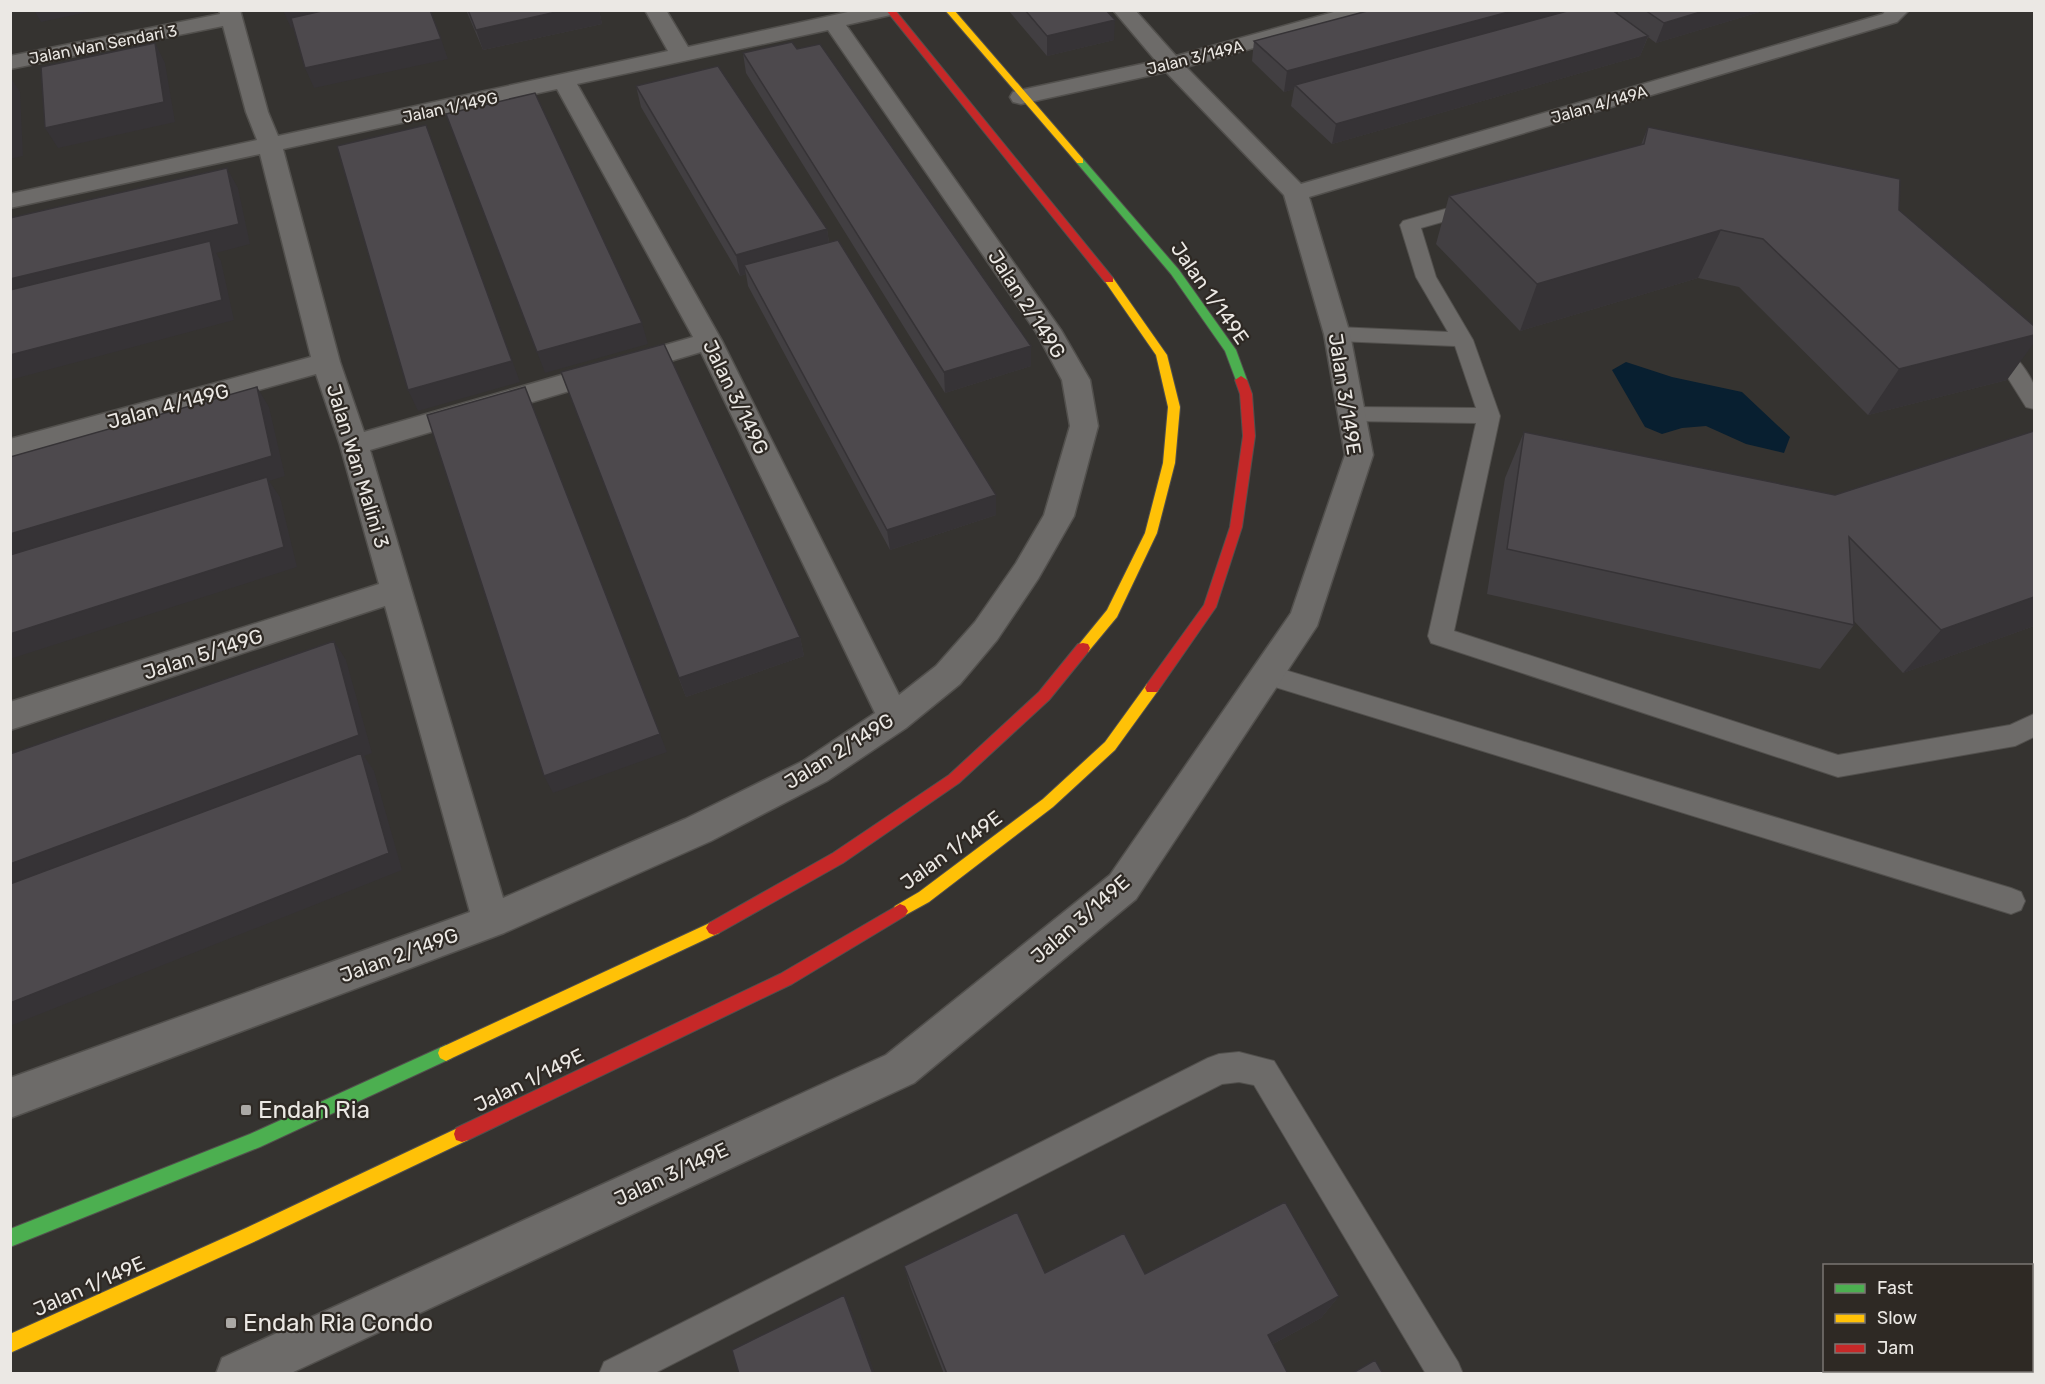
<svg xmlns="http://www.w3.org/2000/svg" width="2045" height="1384" font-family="Rubik,sans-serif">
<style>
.water{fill:#081f30}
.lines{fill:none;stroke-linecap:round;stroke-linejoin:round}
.lane-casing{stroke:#52504d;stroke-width:2}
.street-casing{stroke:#52504d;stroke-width:3}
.fast-casing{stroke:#52504d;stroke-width:2}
.slow-casing{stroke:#52504d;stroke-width:2}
.jam-casing{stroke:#52504d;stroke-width:2}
.lane{fill:#6d6b69;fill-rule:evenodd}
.street{fill:#6d6b69;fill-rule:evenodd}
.fast{fill:#4caf50;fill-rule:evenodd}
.slow{fill:#ffc107;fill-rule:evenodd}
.jam{fill:#c62828;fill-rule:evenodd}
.wall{fill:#423f42}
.shaded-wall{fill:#363336}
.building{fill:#4d494d;stroke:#363336;stroke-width:1.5}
.poi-dot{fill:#aba9a5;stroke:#2e2924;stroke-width:2}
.labels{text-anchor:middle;stroke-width:4.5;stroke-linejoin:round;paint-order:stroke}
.far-street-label{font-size:16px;fill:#ebe8e4;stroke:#2e2924}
.street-label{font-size:20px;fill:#ebe8e4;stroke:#2e2924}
.near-poi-label{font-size:24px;fill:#ebe8e4;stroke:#2e2924;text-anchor:start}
</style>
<rect width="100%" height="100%" fill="#353330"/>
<path class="water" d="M1626 362 1672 377 1742 392 1790 437 1784 453 1746 444 1706 426 1682 428 1662 434 1645 427 1612 370Z"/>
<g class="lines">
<g class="lane-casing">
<path id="lane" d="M1477 200 1484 202 1486 206 1484 210 1421 228 1436 277 1473 340 1500 416 1454 631 1838 755 2010 725 2034 714V737L2015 746 1838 777 1431 643 1428 636 1476 423 1351 421 1343 419 1340 414 1343 409 1351 407 1476 408 1455 346 1337 341 1330 339 1327 334 1330 329 1337 327 1448 332 1416 277 1400 225 1403 221Z
M1991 338C2006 342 2028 370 2034 385 2036 391 2034 402 2034 409L2026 407 2001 367 1981 345 1984 340Z
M1268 665 2011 888 2021 892 2025 901 2021 910 2011 914 1259 682 1255 675 1259 668Z
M1239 1052 1274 1061 1458 1362 1463 1374H1426L1254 1085 1239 1082 1222 1084 653 1374H599L604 1362 1208 1058 1219 1054Z"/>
</g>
<g class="street-casing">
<path id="street" d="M219 10H240L268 112 278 136 668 51 645 10H666L688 47 857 10H898L895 14 846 25 1061 330 1090 380 1098 426 1074 516 1038 579 997 640 960 684 906 728 827 781 711 841 504 933 10 1118V1078L470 912 385 606 10 730V702L379 584 340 445 316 374 10 459V439L311 357 260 154 10 208V194L257 140 246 112 223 26 10 69V56L220 14ZM828 30 1036 332 1062 380 1070 426 1044 515 1016 563 975 622 936 666 899 695 722 341 577 84ZM557 89 693 337 364 432 340 362 283 149ZM701 352 875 713 803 761 685 819 503 898 370 450Z
M1113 10H1135L1176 56 1341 10H1377L1374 14 1186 67 1301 184 1883 14 1886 10H1909L1897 22 1309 197 1350 334 1373 455 1317 626 1136 899 914 1083 289 1374H216L222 1358 886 1055 1110 875 1291 613 1345 455 1324 334 1284 195 1166 72 1021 104 1013 102 1010 97 1013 92 1021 90 1156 61Z"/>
</g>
<g class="fast-casing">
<path id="fast" d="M1080 158 1083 159 1179 270 1236 350 1247 380 1245 383H1237L1225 351 1171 274 1077 163V159Z
M446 1045 452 1048 454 1053 452 1058 260 1147 10 1247V1229L250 1134Z"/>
</g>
<g class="slow-casing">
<path id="slow" d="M945 10H954L1083 159V163H1077Z
M1109 277 1113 278 1167 355 1180 407 1175 463 1157 533 1117 617 1088 652H1078L1076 648 1107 610 1145 533 1163 463 1168 407 1156 355 1104 280Z
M1152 683 1157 684 1159 688 1157 692 1115 750 1053 807 929 902 900 918 895 916 892 911 895 906 919 892 1043 799 1105 742 1147 684Z
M714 921 719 923 722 928 719 933 452 1058 446 1061 440 1058 438 1053 440 1048Z
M462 1126 468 1128 470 1134 468 1140 258 1240 10 1353V1334L246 1228Z"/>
</g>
<g class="jam-casing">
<path id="jam" d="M886 10H895L1113 278V282H1105Z
M1241 376 1247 380 1252 394 1255 436 1242 527 1216 607 1157 692H1147L1145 688 1147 684 1204 605 1230 527 1243 436 1240 394 1235 380Z
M1083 643 1088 644 1090 648 1088 652 1049 700 959 783 843 863 719 933 714 935 709 933 706 928 709 923 833 853 949 775 1039 692 1078 644Z
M900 904 905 906 908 911 905 916 792 984 468 1140 462 1142 456 1140 454 1134 456 1128 780 974Z"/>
</g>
<use href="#lane" class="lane"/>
<use href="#street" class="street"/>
<use href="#fast" class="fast"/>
<use href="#slow" class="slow"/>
<use href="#jam" class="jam"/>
</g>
<path class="wall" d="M466 10H599L602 24 483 50Z
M1008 10H1106L1114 40 1047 56Z
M1619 10H1766L1656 43 1648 37 1640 56 1332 144 1291 106 1294 89 1284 92 1252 61 1254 41 1617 14Z
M797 49 1031 346V366L945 393 746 73 743 53Z
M636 86 827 229 829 242 996 495V515L890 550 748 286 746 274 740 276 641 107Z
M1648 127 2007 380 1868 415 1739 287 1698 278 1520 331 1436 244 1449 196 1641 145Z
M561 372 800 637 804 656 686 697Z
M1524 432 1835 495 2034 626 1903 673 1854 621V625L1820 669 1487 594 1505 478Z
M904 1266 1045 1273 1145 1274 1339 1296 1321 1318 1273 1344 1288 1374H944L911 1289Z"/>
<path class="shaded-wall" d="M34 10H98L41 22Z
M283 10H373L291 28Z
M565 10H599L602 24 483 50 476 30Z
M1516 10H1575L1295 85 1294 89 1284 92 1287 71Z
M1707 10H1766L1656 43 1664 23Z
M1115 20 1114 40 1047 56V36Z
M1648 36 1640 56 1332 144 1336 124Z
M441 39 448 59 314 88 305 68Z
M155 43 165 63 175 122 58 148 45 128Z
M10 77 20 92 23 156 10 159Z
M426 125 520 382 418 411 408 390Z
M227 168 238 188 250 244 216 253 221 261 234 320 10 380V279Z
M827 229 830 250 744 265 746 274 740 276 736 255Z
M1721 230 1698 278 1520 331 1537 284Z
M642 323 648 344 545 373 537 352Z
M2034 335V343L2007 380 1868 415 1899 369Z
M1031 346V366L945 393 944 372Z
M257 387 269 407 285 476 269 481 280 497 297 567 10 659V534Z
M996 495V515L890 550 887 530Z
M2034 597V626L1903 673 1941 630Z
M800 637 804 656 686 697 679 678Z
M334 641 346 660 372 753 364 756 374 771 402 870 10 1026V864Z
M660 734 667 752 553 793 544 776Z
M844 1295 854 1317 875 1374H873Z
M1339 1296 1321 1318 1254 1354 1268 1335Z"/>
<path class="building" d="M326 10H430L441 39 305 68 291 18Z
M468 10H565L476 30Z
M1025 10H1106L1115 20 1047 36Z
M1371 10H1516L1287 71 1254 41Z
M1571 10H1612L1648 36 1336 124 1295 85Z
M1645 10H1707L1664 23Z
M792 42 797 49 820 44 1031 346 944 372 743 53Z
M155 43 164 102 45 128 41 67Z
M718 66 827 229 736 255 636 86Z
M535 93 642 323 537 352 446 114Z
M426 125 512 361 408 390 337 146Z
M1648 127 1900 179 1899 210 2034 326V335L1899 369 1763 239 1721 230 1537 284 1449 196 1644 144Z
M227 168 239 224 10 279V218Z
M838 240 996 495 887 530 744 265Z
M210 241 222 300 10 355V290Z
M664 344 800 637 679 678 561 372Z
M257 387 272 456 10 534V457Z
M525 387 660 734 544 776 427 415Z
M2034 431V597L1941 630 1849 537 1854 625 1507 549 1524 432 1835 495Z
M267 477 284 547 10 634V555Z
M334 641 359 735 10 864V754Z
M361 753 389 853 10 1003V884Z
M1285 1202 1339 1296 1268 1335 1288 1374H947L904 1266 1017 1212 1045 1273 1124 1233 1145 1274Z
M844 1295 873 1374H739L732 1350Z
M1375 1360 1383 1374H1351Z"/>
<g class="poi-dot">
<rect x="240" y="1104" width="12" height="12" rx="3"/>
<rect x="225" y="1317" width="12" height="12" rx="3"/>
</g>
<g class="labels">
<g class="far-street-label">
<text transform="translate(103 44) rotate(-11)" y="6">Jalan Wan Sendari 3</text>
<text transform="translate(1195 57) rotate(-14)" y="6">Jalan 3/149A</text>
<text transform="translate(1599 104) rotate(-16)" y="6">Jalan 4/149A</text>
<text transform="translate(450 107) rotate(-12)" y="6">Jalan 1/149G</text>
</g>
<g class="street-label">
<text transform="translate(1210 293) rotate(55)" y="7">Jalan 1/149E</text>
<text transform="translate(1027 304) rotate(57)" y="7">Jalan 2/149G</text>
<text transform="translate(1345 394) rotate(81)" y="7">Jalan 3/149E</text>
<text transform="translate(736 397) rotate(64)" y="7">Jalan 3/149G</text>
<text transform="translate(168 406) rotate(-15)" y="7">Jalan 4/149G</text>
<text transform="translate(358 466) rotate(73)" y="7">Jalan Wan Malini 3</text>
<text transform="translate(203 654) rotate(-18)" y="7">Jalan 5/149G</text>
<text transform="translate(839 751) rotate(-32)" y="7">Jalan 2/149G</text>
<text transform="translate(951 850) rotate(-36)" y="7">Jalan 1/149E</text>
<text transform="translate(1080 919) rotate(-41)" y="7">Jalan 3/149E</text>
<text transform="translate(399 955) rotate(-20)" y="7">Jalan 2/149G</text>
<text transform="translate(529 1080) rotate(-26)" y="7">Jalan 1/149E</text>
<text transform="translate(671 1174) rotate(-25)" y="7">Jalan 3/149E</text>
<text transform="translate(89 1286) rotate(-24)" y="7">Jalan 1/149E</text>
</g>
<g class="near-poi-label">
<text x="258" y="1118">Endah Ria</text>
<text x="243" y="1331">Endah Ria Condo</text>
</g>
</g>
<rect width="2045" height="1384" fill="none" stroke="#ebe8e4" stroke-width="24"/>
<rect x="1823" y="1264" width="210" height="108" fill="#2e2924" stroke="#7a7571" stroke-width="1.5"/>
<rect x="1835" y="1284" width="30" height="9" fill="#4caf50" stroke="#7a7571" stroke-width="1.5"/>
<text x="1877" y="1294" font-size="18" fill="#ebe8e4">Fast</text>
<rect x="1835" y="1314" width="30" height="9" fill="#ffc107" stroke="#7a7571" stroke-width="1.5"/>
<text x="1877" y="1324" font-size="18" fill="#ebe8e4">Slow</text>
<rect x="1835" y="1344" width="30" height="9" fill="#c62828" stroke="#7a7571" stroke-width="1.5"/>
<text x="1877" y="1354" font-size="18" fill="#ebe8e4">Jam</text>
</svg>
